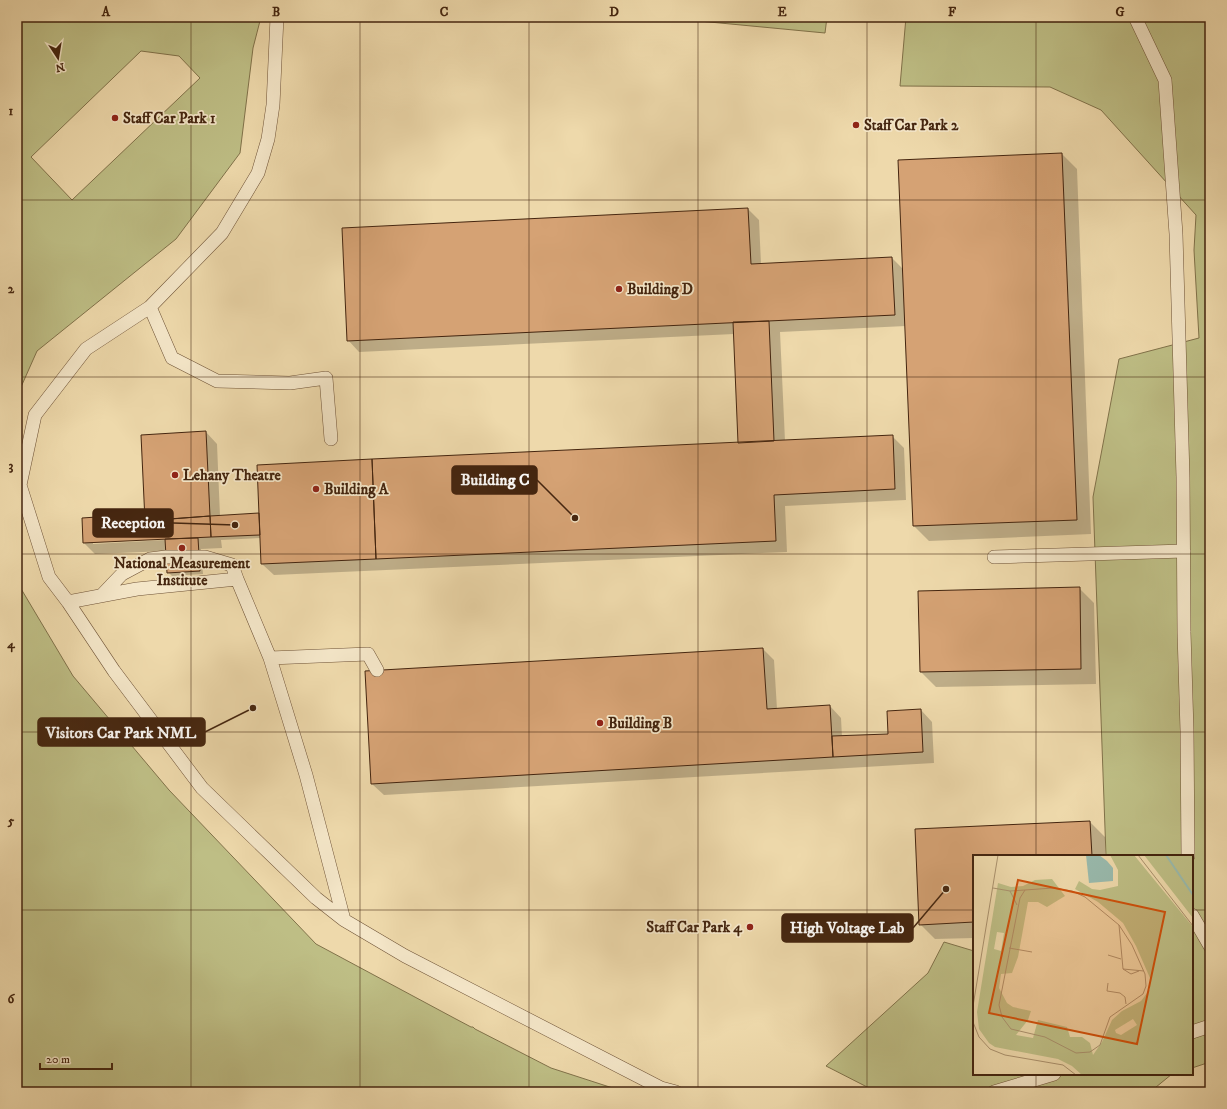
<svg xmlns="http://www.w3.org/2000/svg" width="1227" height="1109" font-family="'IM FELL DW Pica',serif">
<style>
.green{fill:#bebe85;stroke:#81724a;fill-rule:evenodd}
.shadow{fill:#0003;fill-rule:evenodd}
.building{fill:#d5a274;stroke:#44250f}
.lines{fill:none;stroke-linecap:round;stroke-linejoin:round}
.service-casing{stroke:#6e5236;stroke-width:14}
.service{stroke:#f4e6c8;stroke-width:13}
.grid{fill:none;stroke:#44250f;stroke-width:1;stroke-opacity:0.55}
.poi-dot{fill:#8f2418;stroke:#f4e6c8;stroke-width:1.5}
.labels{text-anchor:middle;stroke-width:3.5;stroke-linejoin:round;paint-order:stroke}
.poi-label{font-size:15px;font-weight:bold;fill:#44250f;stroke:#f4e6c8;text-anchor:start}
.inset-river{fill:none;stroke:#99baad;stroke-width:2}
.inset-road{fill:none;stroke:#aa916d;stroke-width:1}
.view{fill:#cf510c;fill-opacity:0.15;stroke:#cf510c;stroke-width:2}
.inset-edge{fill:none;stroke:#44250f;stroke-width:2}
.leader{fill:none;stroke:#44250f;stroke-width:1.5}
.callout-dot{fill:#44250f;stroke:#f4e6c8;stroke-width:1.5}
.callout{fill:#44250f;stroke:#44250f;stroke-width:1.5}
.callout-label{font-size:16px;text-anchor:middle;font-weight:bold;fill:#fff}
.neatline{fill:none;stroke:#44250f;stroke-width:1.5}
.grid-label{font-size:13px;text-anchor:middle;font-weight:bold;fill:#44250f}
</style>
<rect width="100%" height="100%" fill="#eed9ab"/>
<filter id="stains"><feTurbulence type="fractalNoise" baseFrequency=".005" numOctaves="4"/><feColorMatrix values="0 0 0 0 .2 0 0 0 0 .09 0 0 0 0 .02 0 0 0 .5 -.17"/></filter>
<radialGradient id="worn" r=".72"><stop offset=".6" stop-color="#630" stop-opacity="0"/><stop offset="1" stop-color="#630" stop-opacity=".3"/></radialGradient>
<path class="green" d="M17 17H261L253 48 240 153 176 239 37 351 17 396ZM141 51 179 56 200 78 72 200 31 157Z
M580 17H827L825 33 678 19H581Z
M906 17H1210V1062L1192 1068V856H1106L1093 497 1119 359 1199 338 1194 250 1196 215 1101 110 1050 87 900 86Z
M17 582 73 676 169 790 316 944 454 1018 471 1027H473L475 1029 551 1068 625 1092H17Z
M944 942 974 951V1074H1172L1150 1092H874L871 1089 826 1066 928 973Z"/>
<path class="shadow" d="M1062 154 1077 169 1091 534 929 541 914 526 906 326 780 332 785 441 892 436 904 448 906 500 785 506 787 552 274 575 262 564 261 538 221 540 222 548 201 549 203 574 172 576 168 572 167 551 95 554 84 543 126 516 132 522 146 521 206 432 217 444 220 516 260 514 739 443 734 334 359 352 348 340 748 209 759 220 761 264 892 258 904 270ZM165 538V540L93 544V542Z
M1079 588 1094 603 1096 684 936 687 921 672Z
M763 649 774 660 777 709 830 706 841 718 842 737 890 735 921 710 932 722 934 763 384 795 372 784Z
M1090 822 1105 837V856H974V938L935 939 920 924 916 830Z"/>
<path class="building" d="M1062 153 1077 520 913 526 898 160Z
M748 208 751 264 892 257 895 315 347 341 342 228Z
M769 321 774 441 738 443 733 322Z
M206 431 210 516 145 521 141 435Z
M893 435 895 489 774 495 776 541 376 559 372 459Z
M372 459 376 559 261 564 257 465Z
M259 513 260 535 211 537 210 516Z
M126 515 127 522 210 516 211 537 83 543 82 518Z
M198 538 200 571 167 573 165 539Z
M1080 587 1081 669 920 672 918 591Z
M763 648 767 709 830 705 833 757 371 784 365 671Z
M921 709 923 752 833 757 832 736 888 734 887 711Z
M1090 821 1092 856H974V922L919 925 915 829Z"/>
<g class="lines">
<g class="service-casing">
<path id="service" d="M277 17 273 105 268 139 258 173 222 233 150 307 86 349 35 415 20 485 49 577 68 602 114 671 202 788 316 898 344 920 405 956 661 1088 676 1092
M1135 17 1165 80 1176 234 1183 477 1184 632 1187 731 1188 856
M150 307 172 358 217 381 290 383 326 378 331 439
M994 557 1184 551
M101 596 122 574 150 559 166 557H205L232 565 237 579
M68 602 137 589 237 579 270 658 306 775 344 920
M270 658 368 654 377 670
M1192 915 1210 946
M1192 1032 1210 1026
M994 1092 1054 1074"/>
</g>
<use href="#service" class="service"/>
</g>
<path class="grid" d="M191 17V1092M360 17V1092M529 17V1092M698 17V1092M867 17V1092M1036 17V856M17 200H1210M17 377H1210M17 554H1210M17 732H1210M17 910H974M1192 910H1210M1036 1074V1092"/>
<g class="poi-dot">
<circle cx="115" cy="118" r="4"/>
<circle cx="856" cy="125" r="4"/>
<circle cx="619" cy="289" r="4"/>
<circle cx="175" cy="475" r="4"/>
<circle cx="316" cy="489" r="4"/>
<circle cx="182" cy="548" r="4"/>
<circle cx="600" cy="723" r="4"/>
<circle cx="750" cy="927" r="4"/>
</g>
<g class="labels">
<g class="poi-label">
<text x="123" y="123">Staff Car Park 1</text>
<text x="864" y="130">Staff Car Park 2</text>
<text x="627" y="294">Building D</text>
<text x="183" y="480">Lehany Theatre</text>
<text x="324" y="494">Building A</text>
<text x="182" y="568" text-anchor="middle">National Measurement<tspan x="182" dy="17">Institute</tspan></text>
<text x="608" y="728">Building B</text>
<text x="742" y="932" text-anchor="end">Staff Car Park 4</text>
</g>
</g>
<g transform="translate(973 855)">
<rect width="220" height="220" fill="#eed9ab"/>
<path d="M137 0H161L220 72V220H109L99 211 85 204 22 192 16 188 6 174 4 157 25 28 38 32 50 31 62 25 79 24 92 41 74 52 65 47H55L45 102 39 118 28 119 26 133 34 148 40 152 58 156 55 165 43 180 60 183 65 165 94 172 97 182H109L117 188 120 200 129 187 139 165 149 156 168 146 177 134V123L163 91 150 68 125 47 102 34 106 26 119 34 127 35 145 31V15ZM24 77 31 78 28 96 21 94ZM160 164 164 170 148 180 143 178 142 175ZM171 0H220V63Z" fill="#bebe85" fill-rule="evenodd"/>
<path d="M113 0H126L134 6 140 13V26L116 28Z" fill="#99baad"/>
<path class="inset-river" d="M193 0 220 40"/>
<path class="inset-road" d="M165 0 220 71M20 33 37 36 44 50M80 33 99 36 112 42 146 70 159 90 172 119 173 131 170 139 137 162 127 190 117 197 103 198 72 182 38 174 29 162 26 150 47 43 52 35ZM37 36 52 35M146 70 150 114 171 116M36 93 59 97M135 100 148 104M150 114 158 119 166 116M135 128 134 136 147 138 152 142 153 149M0 151 25 0M0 167 6 182 17 194 32 200 90 210 103 220"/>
<path class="view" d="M45 25 192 57 164 189 16 158Z"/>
<rect width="220" height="220" class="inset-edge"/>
</g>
<path class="leader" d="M575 518L537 480M235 525L173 523M253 708L205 732M946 889L913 928"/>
<g class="callout-dot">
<circle cx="575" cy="518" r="4"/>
<circle cx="235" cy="525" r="4"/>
<circle cx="253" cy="708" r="4"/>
<circle cx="946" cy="889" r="4"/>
</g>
<g class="callout">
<rect x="452" y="466" width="85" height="28" rx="4"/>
<rect x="93" y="509" width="80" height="28" rx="4"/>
<rect x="38" y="718" width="167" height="28" rx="4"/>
<rect x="782" y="914" width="131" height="28" rx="4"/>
</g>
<g class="callout-label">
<text x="495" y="485">Building C</text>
<text x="133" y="528">Reception</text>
<text x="121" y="738">Visitors Car Park NML</text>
<text x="847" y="933">High Voltage Lab</text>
</g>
<rect width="1227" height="1109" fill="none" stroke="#eed9ab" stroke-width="44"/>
<g transform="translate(58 58) rotate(168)" stroke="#f4e6c8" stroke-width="3" paint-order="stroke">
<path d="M0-3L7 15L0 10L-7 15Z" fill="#44250f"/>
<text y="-6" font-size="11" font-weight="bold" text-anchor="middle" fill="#44250f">N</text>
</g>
<path d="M40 1063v6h72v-6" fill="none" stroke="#44250f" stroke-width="2"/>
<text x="46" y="1063" font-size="12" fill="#44250f" stroke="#f4e6c8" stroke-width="3" paint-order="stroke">20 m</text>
<rect x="22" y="22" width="1183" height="1065" class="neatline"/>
<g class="grid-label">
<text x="106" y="16">A</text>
<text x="276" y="16">B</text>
<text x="444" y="16">C</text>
<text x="614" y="16">D</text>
<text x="782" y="16">E</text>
<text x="952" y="16">F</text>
<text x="1120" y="16">G</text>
<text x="11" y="115">1</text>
<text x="11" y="293">2</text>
<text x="11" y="470">3</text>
<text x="11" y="648">4</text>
<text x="11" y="825">5</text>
<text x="11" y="1003">6</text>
</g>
<rect width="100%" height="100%" filter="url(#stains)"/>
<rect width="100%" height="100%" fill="url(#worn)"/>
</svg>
